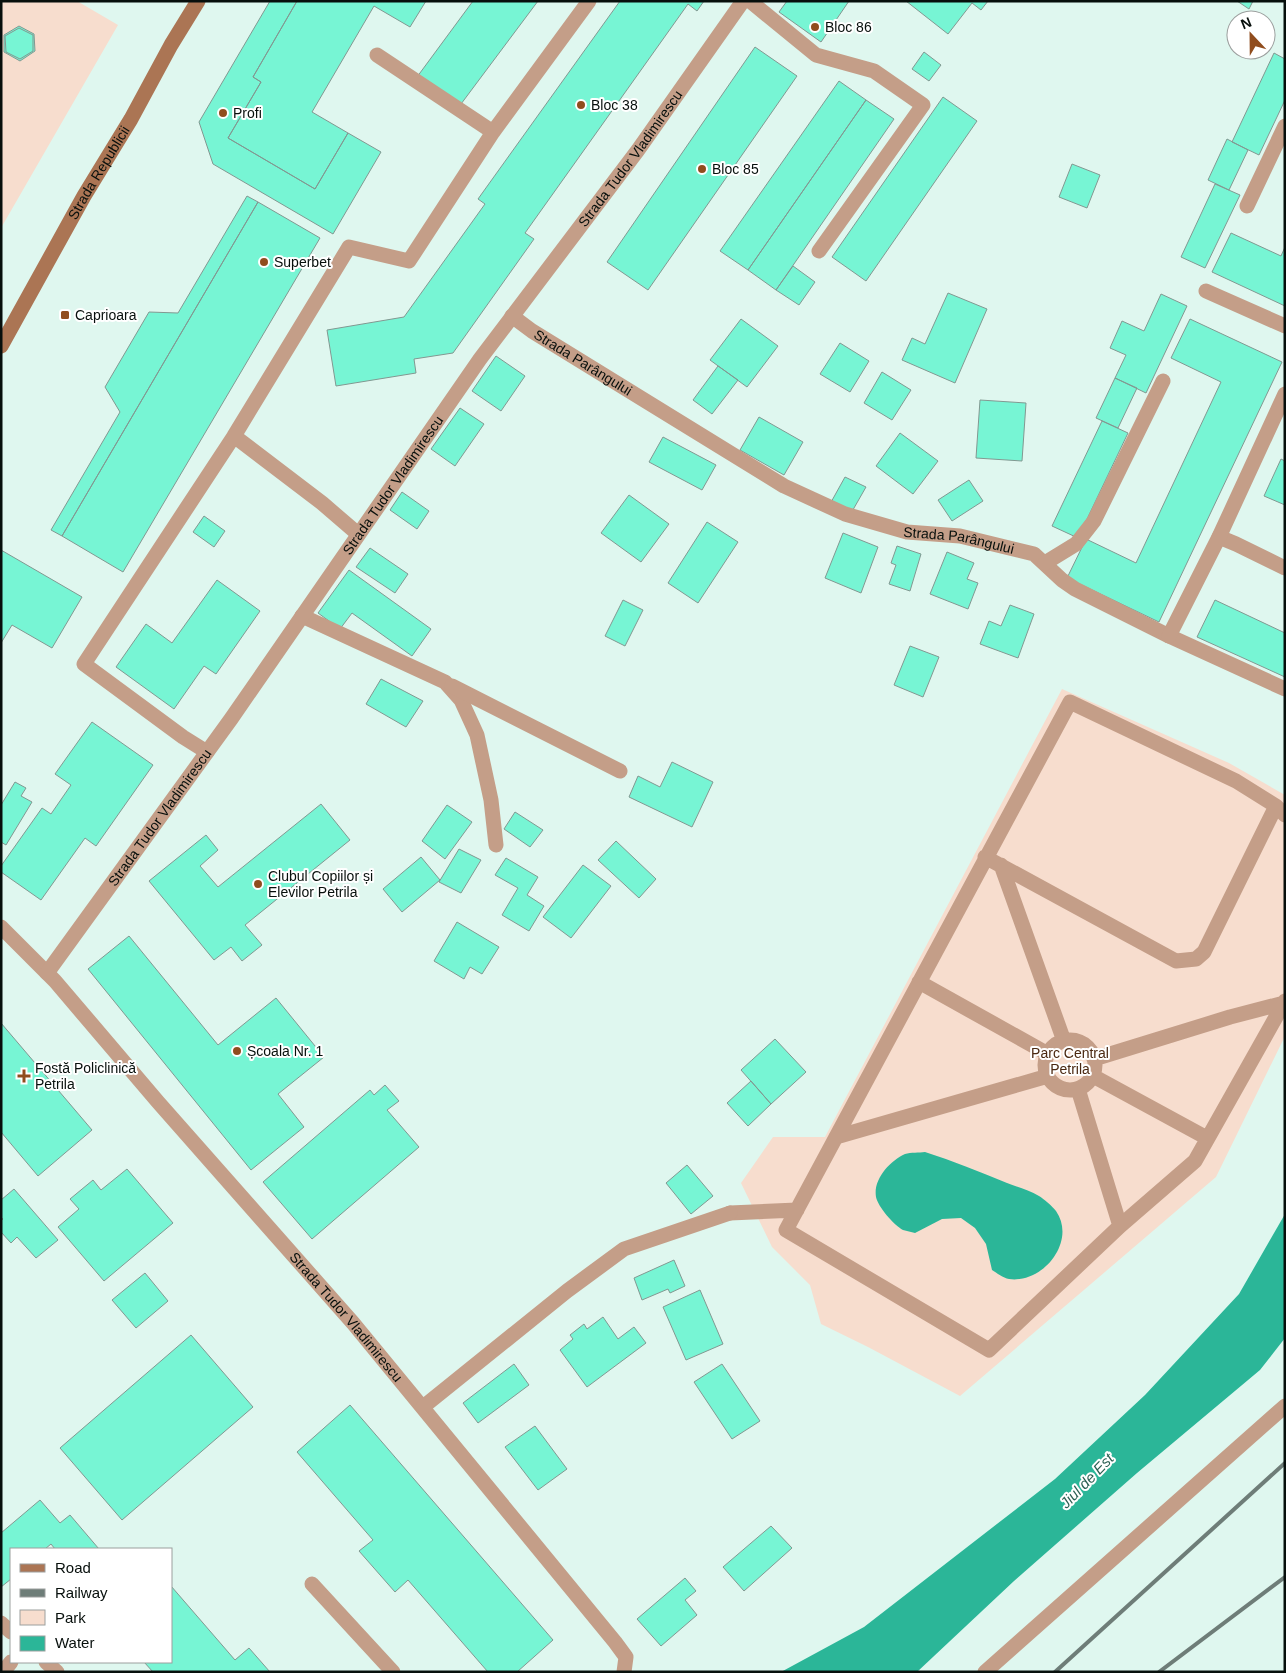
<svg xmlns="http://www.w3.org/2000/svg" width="1286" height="1673" font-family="Helvetica,sans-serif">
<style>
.green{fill:#f7ddce}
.water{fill:#2bb698}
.building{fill:#77f5d4;stroke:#829891}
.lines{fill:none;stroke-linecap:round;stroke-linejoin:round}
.service{stroke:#c49e88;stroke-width:15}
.pedestrian{stroke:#c49e88;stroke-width:15}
.minor{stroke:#c49e88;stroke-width:15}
.tertiary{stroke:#c49e88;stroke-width:15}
.secondary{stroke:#ab7554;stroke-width:15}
.rail{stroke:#6e7d78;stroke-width:4}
.poi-dot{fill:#904d1e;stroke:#fff;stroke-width:2}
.labels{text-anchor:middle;stroke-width:4;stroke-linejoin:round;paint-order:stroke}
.poi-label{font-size:14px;fill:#070f0c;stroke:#fff;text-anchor:start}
.street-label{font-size:14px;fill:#070f0c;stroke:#fff}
.park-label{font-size:14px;fill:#4a2811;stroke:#fff}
.water-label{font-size:15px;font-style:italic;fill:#2c6053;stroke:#fff}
</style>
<rect width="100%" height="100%" fill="#dff7ef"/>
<path class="green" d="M1 1H77L118 25 1 228Z
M1062 689 1229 763 1285 795V1036L1216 1177 960 1396 868 1347 821 1324 810 1285 772 1247 741 1183 773 1137H825Z"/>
<path class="water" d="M925 1152C953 1161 980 1172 1007 1183 1017 1187 1029 1190 1039 1196 1044 1199 1052 1206 1056 1211 1077 1241 1043 1284 1009 1279 1003 1278 997 1273 992 1270L986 1244 975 1228 961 1218 942 1219 915 1233C911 1232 907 1231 903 1230 894 1225 878 1207 876 1197 873 1179 890 1161 905 1154 911 1152 919 1153 925 1152Z
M1285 1214V1338L1260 1370 1137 1473 1014 1581 917 1672H781L864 1627 1055 1479 1145 1395 1239 1294Z"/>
<path class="building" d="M270 1H297L253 77 261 82 228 138 315 189 348 133 381 152 333 234 213 164 199 122Z
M297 1H426L410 27 374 6 312 112 348 133 315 189 228 138 261 82 253 77Z
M473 1H538L458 108 417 77Z
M620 1H704L697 11 688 4 525 233 534 239 453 353 414 359 416 373 336 386 327 330 404 317 485 204 478 199Z
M787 1H849L821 42 779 12Z
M906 1H988L981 10 972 3 948 34Z
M1237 1H1253L1249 9Z
M19 26 34 34 35 51 20 61 4 52V35Z
M19 28 33 35V51L20 59 6 52 5 36Z
M755 47 797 76 648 290 607 262Z
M924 52 941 65 929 81 912 69Z
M1274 53 1285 59V100L1259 155 1232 142Z
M839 81 866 100 748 270 720 251Z
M943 97 977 121 866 281 832 257Z
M866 100 894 119 776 290 748 270Z
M1227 139 1248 150 1229 190 1208 180Z
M1072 164 1100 175 1087 208 1059 197Z
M1215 184 1240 195 1205 268 1181 257Z
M247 196 258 202 62 536 51 530 120 412 105 387 149 312 178 313Z
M258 202 320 238 123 572 62 536Z
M1231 233 1281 256 1285 247V306L1212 272Z
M793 266 815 282 799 305 776 290Z
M948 293 987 309 955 383 902 360 912 338 925 344Z
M1161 294 1187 306 1146 393 1115 378 1126 355 1110 348 1122 321 1144 331Z
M741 319 778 346 747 387 710 360Z
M1190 319 1282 362 1159 622 1067 578 1086 539 1136 563 1221 382 1171 358Z
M840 343 869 361 850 392 820 374Z
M496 356 525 376 501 411 472 391Z
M718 366 738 380 712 414 693 400Z
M882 372 911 390 892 420 864 403Z
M1115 378 1137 388 1118 428 1096 418Z
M980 400 1026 403 1022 461 976 458Z
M460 408 484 424 455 466 431 449Z
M759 417 803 442 784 475 740 450Z
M1102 421 1128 433 1078 538 1052 526Z
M900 433 938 461 913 494 876 466Z
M663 437 716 465 702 490 649 462Z
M1281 459 1285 461V505L1264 496Z
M845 477 866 487 850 515 830 504Z
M969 480 983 501 952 521 938 500Z
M402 492 429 511 417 529 390 510Z
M629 495 669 524 641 562 601 533Z
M204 516 225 531 214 547 193 532Z
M707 522 738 542 698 603 668 583Z
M843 533 878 547 861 593 825 578Z
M897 546 921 554 910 591 889 584 896 565 891 563Z
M370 548 408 574 395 593 356 567Z
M1 550 82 597 52 648 12 625 1 643Z
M947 552 974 563 967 579 978 583 968 609 930 594Z
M349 570 431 629 412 656 352 613 340 629 318 613Z
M217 580 260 611 216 674 204 666 174 709 116 667 146 624 172 643Z
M623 600 643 610 625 646 605 636Z
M1215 600 1285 633V677L1197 637Z
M1010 605 1034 614 1018 658 980 644 989 621 1001 626Z
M910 646 939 657 923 697 894 685Z
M381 679 423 701 406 727 366 704Z
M92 722 153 765 96 846 85 838 41 900 1 872V866L42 808 51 814 71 785 55 774Z
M672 762 713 782 692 827 629 797 638 776 660 787Z
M15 782 26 788 21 796 32 802 6 845 1 842V805Z
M321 804 350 840 245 925 262 945 242 961 231 947 214 960 149 881 206 835 218 850 200 866 218 887Z
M447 805 472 822 445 859 422 841Z
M515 812 543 830 530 847 504 829Z
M616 841 656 879 639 898 598 860Z
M459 849 481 860 461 893 439 882Z
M421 857 440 880 402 912 383 889Z
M506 858 538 877 527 895 544 906 529 931 502 915 518 888 495 875Z
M583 865 611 886 571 938 543 917Z
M457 922 499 947 482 974 470 967 464 979 434 961Z
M129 936 218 1045 276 998 324 1057 278 1094 304 1127 251 1170 88 969Z
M1 1023 92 1130 38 1176 1 1132Z
M775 1039 806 1072 771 1104 741 1070Z
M751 1081 771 1104 748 1126 727 1103Z
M385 1085 399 1101 387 1110 419 1147 312 1239 263 1182 370 1090 374 1095Z
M687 1165 713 1196 691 1214 666 1183Z
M127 1169 173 1223 104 1281 58 1227 79 1209 70 1199 93 1180 101 1190Z
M14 1189 58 1240 36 1258 17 1237 11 1243 1 1232V1221L3 1219 1 1217V1200Z
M674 1260 685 1286 670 1293 668 1289 642 1300 634 1278Z
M145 1273 168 1301 136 1328 112 1300Z
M700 1290 723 1344 686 1360 663 1307Z
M603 1317 618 1339 634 1327 646 1343 587 1387 560 1350 573 1339 570 1335 584 1324 587 1329Z
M191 1335 253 1407 122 1520 60 1448Z
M514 1364 529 1385 478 1423 463 1403Z
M722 1364 760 1421 732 1439 694 1382Z
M350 1405 553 1640 517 1672H488L408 1580 395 1592 359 1551 373 1540 297 1452Z
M535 1426 567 1469 538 1490 505 1447Z
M40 1500 60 1523 70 1515 99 1549H55L51 1544 45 1549H11V1579L1 1587V1533Z
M771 1526 792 1548 744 1591 723 1567Z
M685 1578 696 1591 685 1600 697 1615 661 1646 637 1619Z
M171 1586 235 1660 249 1648 270 1672H153L144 1662H171Z"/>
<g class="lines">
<path class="service" d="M750 1 816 55 874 71 923 105 819 251
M493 132 589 1
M358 534 322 503 234 436 349 247 409 261 493 132 377 55
M207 752 183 737 84 664 234 436"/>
<path class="pedestrian" d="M1285 815 1276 806 1236 781 1070 702 786 1230 989 1350 1120 1226 1195 1161 1285 1001
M985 857 1176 961 1196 959 1204 952 1276 806
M1001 865 1064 1041
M919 982 1048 1054
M1045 1065a25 25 0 1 1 50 0a25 25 0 1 1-50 0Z
M1094 1059 1230 1017 1284 1003
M1093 1076 1207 1138
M1078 1089 1120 1226
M836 1137 1048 1076
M730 1213 797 1210"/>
<g class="minor">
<path d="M1247 206 1285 126"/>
<path d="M1206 291 1285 326"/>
<path id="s1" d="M512 316 532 331 784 486 845 514 907 532 960 536 1034 554 1062 580 1075 589 1169 636 1285 689"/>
<path d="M1219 537 1236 544 1285 568"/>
<path d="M1045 563 1076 544 1094 521 1163 381"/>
<path d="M302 616 445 682 461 700 477 735 491 800 496 845"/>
<path d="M1169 636 1219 537 1285 394"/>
<path d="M452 686 620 771"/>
<path id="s2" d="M1 927 55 981 158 1102 353 1323 615 1642 626 1657 624 1672"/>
<path id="s3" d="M47 973 231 719 480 359 638 150 743 1"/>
<path d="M423 1407 567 1291 624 1249 730 1213"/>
<path d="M312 1584 393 1672"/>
<path d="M1 1623 11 1632"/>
<path d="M46 1662 57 1672"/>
<path d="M3 1672 11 1662"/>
</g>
<path class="tertiary" d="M985 1672 1285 1406"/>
<path class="secondary" id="s4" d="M1 346 84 196 131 119 171 45 198 1"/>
<path class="rail" d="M1055 1672 1285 1463
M1159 1672 1285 1577"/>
</g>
<g class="poi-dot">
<circle cx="815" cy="27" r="5"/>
<circle cx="581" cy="105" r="5"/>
<circle cx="223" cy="113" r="5"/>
<circle cx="702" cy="169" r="5"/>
<circle cx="264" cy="262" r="5"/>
<rect x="60" y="310" width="10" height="10" rx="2.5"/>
<circle cx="258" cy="884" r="5"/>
<circle cx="237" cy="1051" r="5"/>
<path d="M21.5 1068.5h5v5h5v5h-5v5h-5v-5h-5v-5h5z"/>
</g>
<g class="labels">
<g class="poi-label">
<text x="825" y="32">Bloc 86</text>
<text x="591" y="110">Bloc 38</text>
<text x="233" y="118">Profi</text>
<text x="712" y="174">Bloc 85</text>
<text x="274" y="267">Superbet</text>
<text x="75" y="320">Caprioara</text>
<text x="268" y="881">Clubul Copiilor și<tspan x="268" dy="16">Elevilor Petrila</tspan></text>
<text x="247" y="1056">Școala Nr. 1</text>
<text x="35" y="1073">Fostă Policlinică<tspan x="35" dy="16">Petrila</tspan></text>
</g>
<g class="street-label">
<text dy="5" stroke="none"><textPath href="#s3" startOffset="1002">Strada Tudor Vladimirescu</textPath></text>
<text dy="5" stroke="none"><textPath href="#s4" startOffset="199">Strada Republicii</textPath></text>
<text dy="5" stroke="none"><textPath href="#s1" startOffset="85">Strada Parângului</textPath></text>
<text dy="5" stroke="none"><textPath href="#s3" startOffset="598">Strada Tudor Vladimirescu</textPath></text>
<text dy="5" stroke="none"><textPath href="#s1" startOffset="505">Strada Parângului</textPath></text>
<text dy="5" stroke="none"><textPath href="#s3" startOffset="192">Strada Tudor Vladimirescu</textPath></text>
<text dy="5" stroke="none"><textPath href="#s2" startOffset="521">Strada Tudor Vladimirescu</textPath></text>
</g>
<g class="park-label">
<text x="1070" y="1058">Parc Central<tspan x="1070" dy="16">Petrila</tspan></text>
</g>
<g class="water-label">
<text transform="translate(1087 1481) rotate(-46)" y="5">Jiul de Est</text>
</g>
</g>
<rect width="1286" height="1673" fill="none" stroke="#070f0c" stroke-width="5"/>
<rect x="10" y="1548" width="162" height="115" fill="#ffffff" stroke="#9c9f9e"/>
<rect x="20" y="1564" width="25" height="8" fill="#ab7554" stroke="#9c9f9e"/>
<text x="55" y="1573" font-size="15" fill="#070f0c">Road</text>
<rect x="20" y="1589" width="25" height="8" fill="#6e7d78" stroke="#9c9f9e"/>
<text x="55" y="1598" font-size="15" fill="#070f0c">Railway</text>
<rect x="20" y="1610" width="25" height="15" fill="#f7ddce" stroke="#9c9f9e"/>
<text x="55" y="1623" font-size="15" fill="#070f0c">Park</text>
<rect x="20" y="1636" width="25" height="15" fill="#2bb698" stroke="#9c9f9e"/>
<text x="55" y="1648" font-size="15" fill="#070f0c">Water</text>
<g transform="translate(1251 35) rotate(338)"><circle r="24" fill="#ffffff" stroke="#9c9f9e"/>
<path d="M0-4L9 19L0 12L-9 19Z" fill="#904d1e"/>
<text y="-8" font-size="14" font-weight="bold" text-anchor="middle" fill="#070f0c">N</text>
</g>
</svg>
